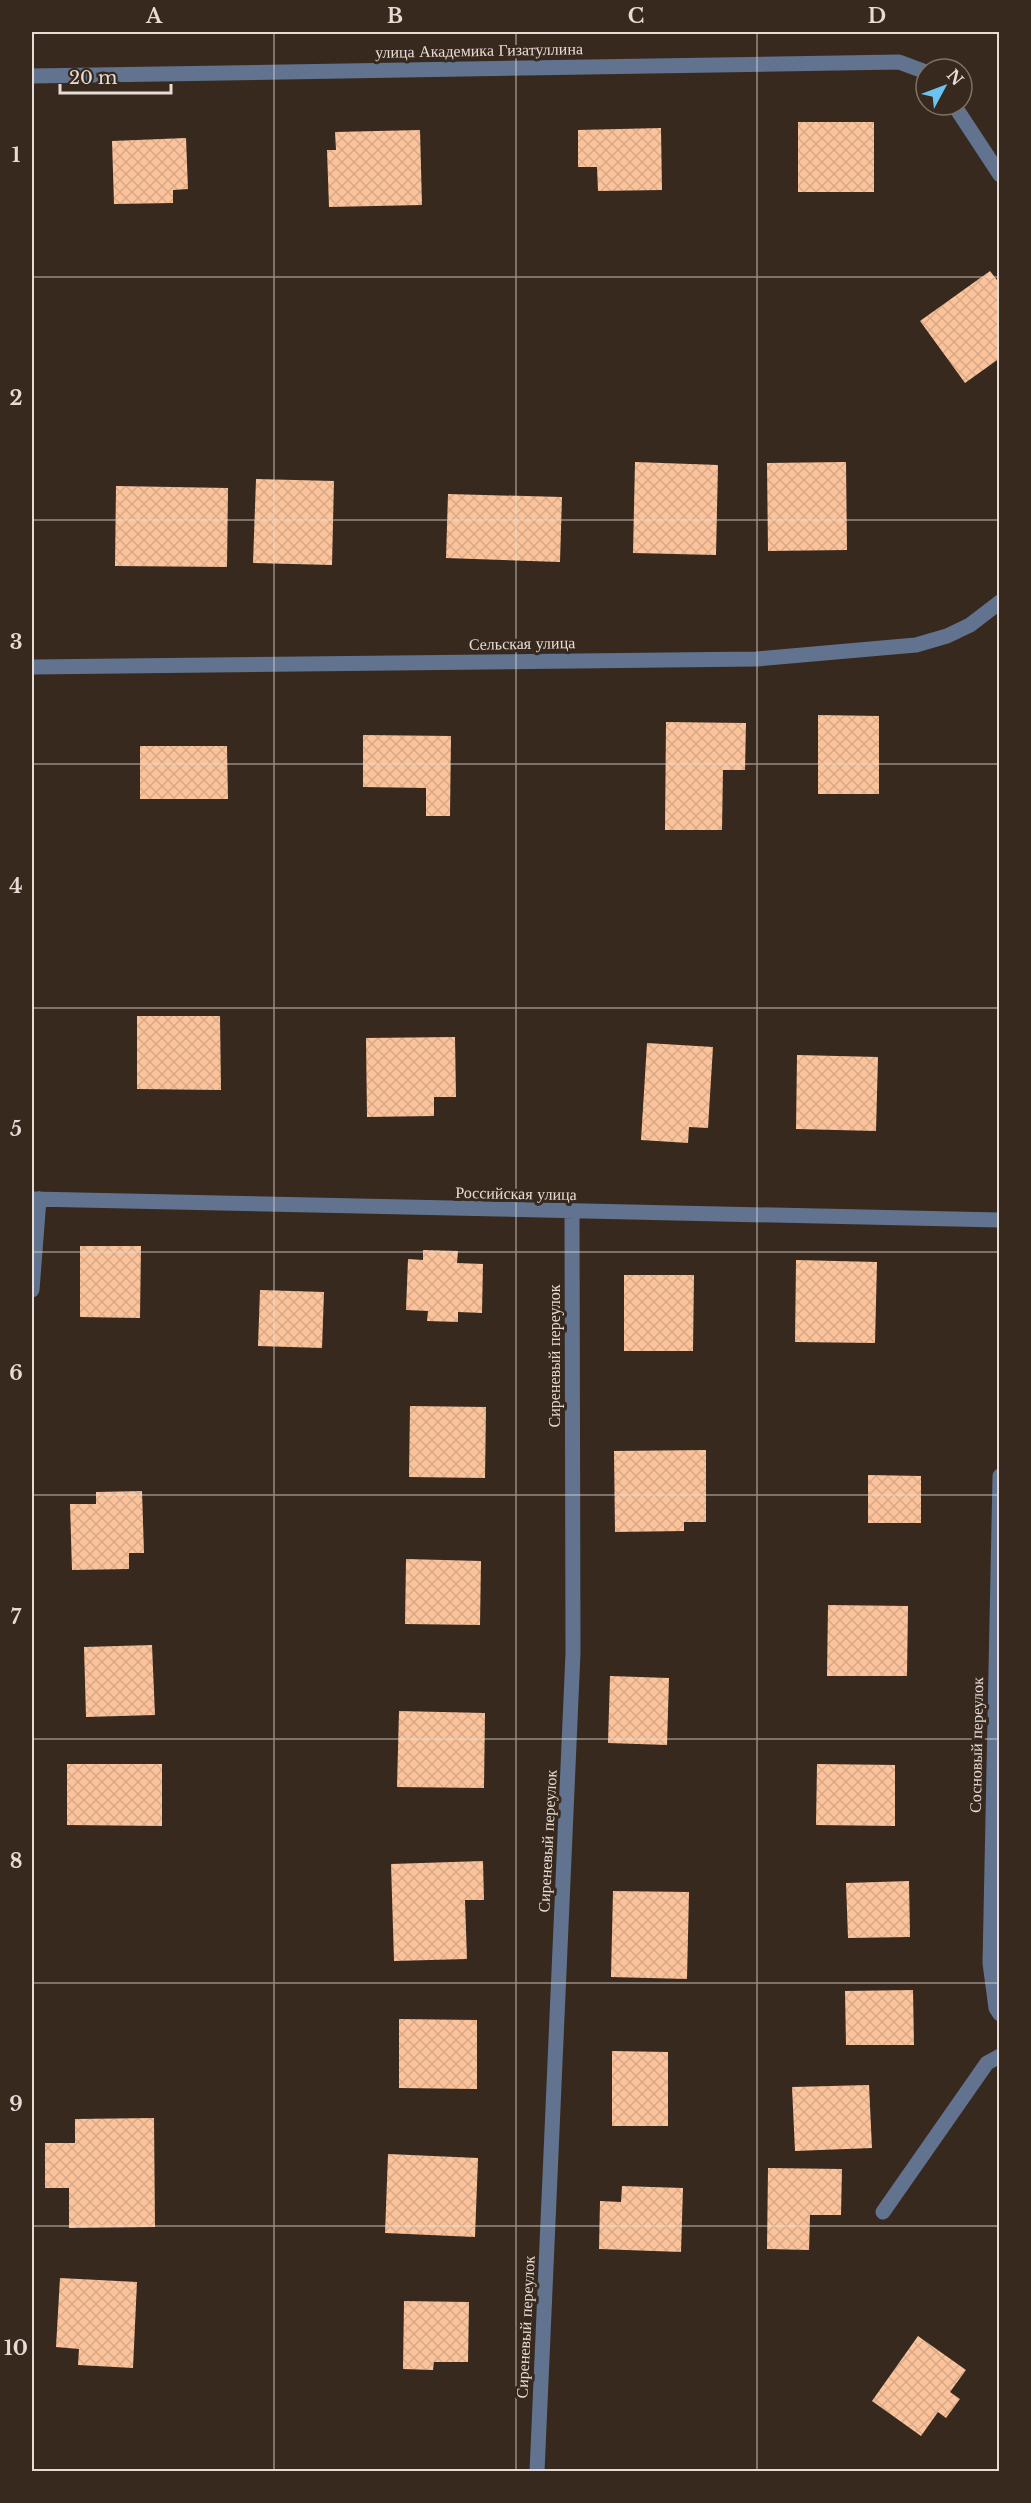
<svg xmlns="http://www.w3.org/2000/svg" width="1031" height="2503" font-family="'Libre Baskerville',serif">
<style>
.building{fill:url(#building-cross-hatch)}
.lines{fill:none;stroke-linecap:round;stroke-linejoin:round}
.minor{stroke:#61738e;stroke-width:15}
.grid{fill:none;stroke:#e6dcd5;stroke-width:1.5;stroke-opacity:0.55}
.labels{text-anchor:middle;stroke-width:6;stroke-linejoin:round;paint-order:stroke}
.street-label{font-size:16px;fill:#e6dcd5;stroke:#38291e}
.neatline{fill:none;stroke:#e6dcd5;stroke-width:2}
.grid-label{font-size:20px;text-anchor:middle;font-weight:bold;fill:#e6dcd5}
</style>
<defs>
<pattern id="building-cross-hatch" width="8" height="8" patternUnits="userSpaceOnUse" patternTransform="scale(1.5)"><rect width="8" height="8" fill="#fcc39b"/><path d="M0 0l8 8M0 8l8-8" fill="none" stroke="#d7a989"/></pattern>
</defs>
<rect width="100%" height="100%" fill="#38291e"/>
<path class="building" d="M798 122H874V192H798Z
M661 128 662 190 598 191 597 167H578V130Z
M420 130 422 205 329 207 327 150H336L335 132Z
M186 138 188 189 173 190V203L114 204 112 141Z
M990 271 1000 284V358L965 383 920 321Z
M635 462 718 465 716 555 633 553Z
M846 462 847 550 768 551 767 463Z
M256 479 334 481 332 565 253 563Z
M116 486 228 488 227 567 115 566Z
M448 494 562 497 560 562 446 558Z
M818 715 879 716V794H818Z
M666 722 746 723 745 770H723L722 830H665Z
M363 735 451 736 450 816H426V788L363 787Z
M140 746H227L228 799H140Z
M137 1016H220L221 1090 137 1089Z
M455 1037 456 1097H434V1116L367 1117 366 1038Z
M647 1043 713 1047 708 1128 689 1127 688 1143 641 1140Z
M797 1055 878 1057 876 1131 796 1129Z
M80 1246H141L140 1318 80 1317Z
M423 1250 458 1251 457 1263 483 1264 482 1313 458 1312V1322L427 1321 428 1311 406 1310 408 1259 423 1260Z
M796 1260 877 1262 875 1343 795 1342Z
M624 1275H694L693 1351H624Z
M260 1290 324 1292 322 1348 258 1346Z
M410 1406 486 1407 485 1478 409 1477Z
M706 1450V1522H684V1531L615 1532 614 1451Z
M868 1475 921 1476V1523H868Z
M142 1491 144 1553H129V1569L72 1570 70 1504H96V1492Z
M406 1559 481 1561 480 1625 405 1624Z
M828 1605 908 1606 907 1676H827Z
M152 1645 155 1715 86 1717 84 1647Z
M610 1676 669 1678 667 1745 608 1743Z
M399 1711 485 1713 484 1788 397 1787Z
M67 1764H162V1826L67 1825Z
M817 1764 895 1765V1826L816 1825Z
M483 1861 484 1900H465L467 1959 394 1961 391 1864Z
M909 1881 910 1937 848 1938 846 1883Z
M613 1891 689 1892 687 1979 611 1977Z
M913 1990 914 2045H846L845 1991Z
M399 2019 477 2020V2089L399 2088Z
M612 2051 668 2052V2126H612Z
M869 2085 872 2148 795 2151 792 2087Z
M154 2118 155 2227 69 2228V2188H45V2143H75V2119Z
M388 2154 478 2158 475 2237 385 2233Z
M768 2168 842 2169 841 2215H810L809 2250 767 2249Z
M622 2186 683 2188 681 2252 599 2249 600 2201 621 2202Z
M60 2278 137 2282 133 2368 78 2365 79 2349 56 2347Z
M404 2301 469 2302 468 2362H434L433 2370 403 2369Z
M918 2336 966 2370 950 2392 960 2399 946 2418 938 2412 921 2436 872 2401Z"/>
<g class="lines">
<path class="minor" d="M32 76 899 62 926 72
M954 105 1000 175
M32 667 757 659 916 645 947 636 970 625 1000 602
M32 1199 1000 1220
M32 1290 39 1199
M1000 1476 990 1963 996 2008 1000 2014
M883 2212 987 2063 1000 2056
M537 2472 573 1653 572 1212"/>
</g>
<path class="grid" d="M274 32V2472M516 32V2472M757 32V2472M32 277H1000M32 520H1000M32 764H1000M32 1008H1000M32 1252H1000M32 1495H1000M32 1739H1000M32 1983H1000M32 2226H1000"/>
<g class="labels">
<g class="street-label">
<text transform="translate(479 50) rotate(-1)" y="6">улица Академика Гизатуллина</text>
<text transform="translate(522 643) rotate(-1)" y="6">Сельская улица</text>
<text transform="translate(516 1193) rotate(1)" y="6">Российская улица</text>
<text transform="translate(554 1356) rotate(-90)" y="6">Сиреневый переулок</text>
<text transform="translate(976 1745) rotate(-89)" y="6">Сосновый переулок</text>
<text transform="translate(547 1841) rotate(-87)" y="6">Сиреневый переулок</text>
<text transform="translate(525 2327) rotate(-87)" y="6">Сиреневый переулок</text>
</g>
</g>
<rect width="1031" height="2503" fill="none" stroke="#38291e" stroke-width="66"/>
<g transform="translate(944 87) rotate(49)"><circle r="28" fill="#38291e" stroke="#7e7167" stroke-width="1.5"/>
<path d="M0-4.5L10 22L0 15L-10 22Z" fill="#6bc3f2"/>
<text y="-9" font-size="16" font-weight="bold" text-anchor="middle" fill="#e6dcd5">N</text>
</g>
<path d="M60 84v9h111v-9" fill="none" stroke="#e6dcd5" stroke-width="3"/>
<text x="69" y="84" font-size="18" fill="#e6dcd5" stroke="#38291e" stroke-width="4.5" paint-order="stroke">20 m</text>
<rect x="33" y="33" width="965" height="2437" class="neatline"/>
<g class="grid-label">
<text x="154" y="23">A</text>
<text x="395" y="23">B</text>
<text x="636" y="23">C</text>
<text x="877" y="23">D</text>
<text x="16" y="162">1</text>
<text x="16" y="405">2</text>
<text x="16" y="649">3</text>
<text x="16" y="893">4</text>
<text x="16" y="1136">5</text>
<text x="16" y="1380">6</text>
<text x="16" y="1624">7</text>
<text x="16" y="1868">8</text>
<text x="16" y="2111">9</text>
<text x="16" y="2355">10</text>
</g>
</svg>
